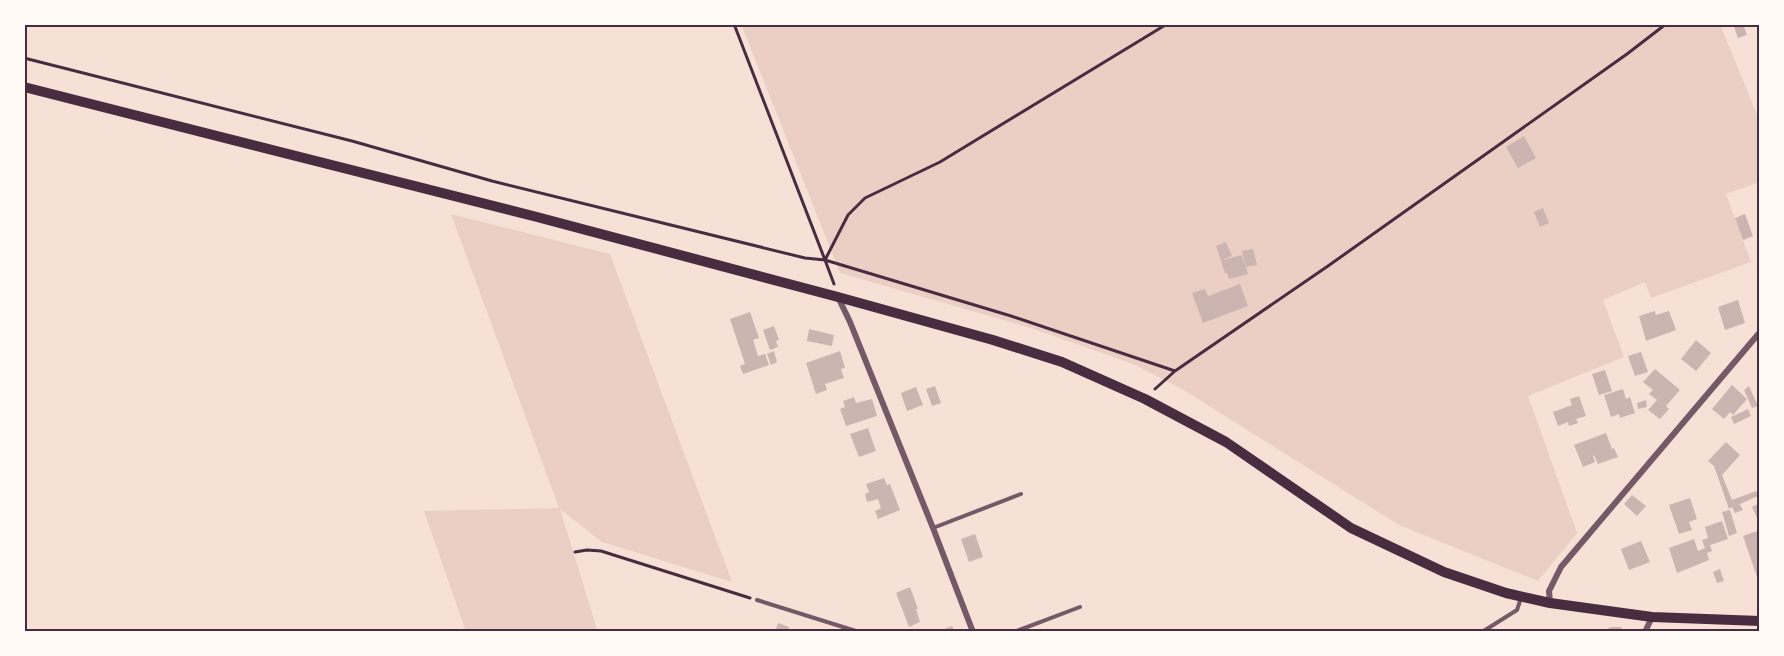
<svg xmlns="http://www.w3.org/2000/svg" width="1784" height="656" font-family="Jost,sans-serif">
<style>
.green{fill:#ebcfc5}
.building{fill:#ccb4b1}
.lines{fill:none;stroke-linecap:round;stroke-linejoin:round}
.path{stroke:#4a2c40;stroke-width:3}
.service{stroke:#755966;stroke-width:4}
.minor{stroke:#755966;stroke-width:6}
.secondary{stroke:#4a2c40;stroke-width:10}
.neatline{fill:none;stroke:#4a2c40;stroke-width:2}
</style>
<rect width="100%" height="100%" fill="#f7e1d7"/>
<path class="green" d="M741 24H1720L1760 122V182L1726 194 1751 262 1651 298 1645 282 1603 300 1624 357 1528 396 1577 533 1538 581 1399 525 1182 389 1133 364 1031 328 840 273Z
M451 214 610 254 732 582 602 542 560 509 598 632H466L424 511 559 508Z"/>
<path class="building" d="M1733 24H1743L1747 35 1738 38Z
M1524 136 1536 158 1518 168 1506 147Z
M1543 208 1549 223 1540 227 1534 212Z
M1745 214 1753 236 1743 240 1735 218Z
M1226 242 1232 256 1222 260 1242 255 1248 274 1229 279 1227 273H1225L1216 246Z
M1253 249 1257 265 1246 267 1242 251Z
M1240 284 1248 306 1203 323 1192 293 1205 289 1208 296Z
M1738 300 1745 323 1725 330 1718 307Z
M1655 311 1656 315 1669 311 1676 330 1646 341 1639 316Z
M750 312 759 338 753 340 758 356 765 354 769 365 743 374 740 366 745 364 730 319Z
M774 326 779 340 776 341 778 347 770 350 763 330Z
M809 329 834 335 832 346 807 341Z
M1696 340 1711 353 1696 371 1681 359Z
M774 351 777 362 771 365 767 354Z
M840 351 845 368 841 369 844 378 825 384 827 390 816 394 806 363Z
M1641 352 1648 372 1635 376 1628 356Z
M1655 369 1680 390 1666 406 1669 409 1660 419 1648 410 1657 400 1649 394 1653 390 1643 382Z
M1605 370 1612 391 1599 395 1592 374Z
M1732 385 1747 399 1733 415 1730 412 1724 419 1712 409Z
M935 386 941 403 932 406 926 389Z
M1749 386 1758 406 1752 408 1744 390Z
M916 387 923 405 907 411 901 393Z
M1623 389 1626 399 1630 397 1635 413 1620 418 1619 414 1611 417 1604 395Z
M1579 396 1586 416 1576 419 1578 423 1569 426 1568 422 1558 426 1553 412 1572 405 1570 399Z
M854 397 856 403 872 399 877 416 846 426 840 409 845 407 843 401Z
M1646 400 1647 407 1638 409 1637 403Z
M1748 409 1751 416 1734 424 1731 417Z
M868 428 876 451 859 457 850 434Z
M1606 433 1612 449 1614 448 1618 457 1598 464 1594 455 1593 456 1595 462 1583 467 1574 445Z
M1726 442 1740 455 1722 475 1732 500 1756 491 1758 496 1740 504 1743 510 1735 513 1732 507 1729 509 1714 466 1708 461Z
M884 478 887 485 890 484 900 510 878 519 875 511 881 508 878 499 867 502 865 494 869 492 866 484Z
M1632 495 1646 506 1637 516 1624 504Z
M1690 498 1697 519 1689 522 1692 530 1679 534 1669 505Z
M1758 504 1760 517 1757 518 1752 507Z
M1730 510 1737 533 1729 536 1722 512Z
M1722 521 1728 539 1710 545 1712 551 1707 553 1709 560 1677 573 1669 548 1694 539 1698 551 1705 548 1702 540 1708 538 1705 527Z
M1760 530V576L1757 577 1743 536Z
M975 534 983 557 969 562 961 539Z
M1641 541 1650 562 1629 570 1621 549Z
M1720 569 1724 581 1717 583 1713 572Z
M910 587 918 609H916L920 622 909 627 896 593Z
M778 623 789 627 788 632H775Z
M952 626 955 632H936Z
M1611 627H1621L1624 632H1603Z"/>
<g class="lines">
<path class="path" d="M734 24 825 260
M24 58 352 141 492 181 805 258 825 260 1011 316 1175 371
M834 284 825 260 848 215 865 198 940 162 1167 24
M1155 389 1175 371 1328 266 1627 54 1666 24
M575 552 587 550 601 551 750 598
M24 627 26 632"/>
<path class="service" d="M933 528 1021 494
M757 600 859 632
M1014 632 1080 607
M1482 632 1517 610 1521 598"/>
<path class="minor" d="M838 297 850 322 933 528 973 632
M1550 603 1549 591 1561 567 1760 332
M1645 632 1652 617"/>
<path class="secondary" d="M24 87 537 217 838 297 993 340 1062 362 1145 399 1226 442 1351 528 1444 572 1506 593 1550 603 1652 617 1760 621"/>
</g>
<rect width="1784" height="656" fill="none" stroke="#fffaf5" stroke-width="51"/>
<rect x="26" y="26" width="1732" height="604" class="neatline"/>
</svg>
